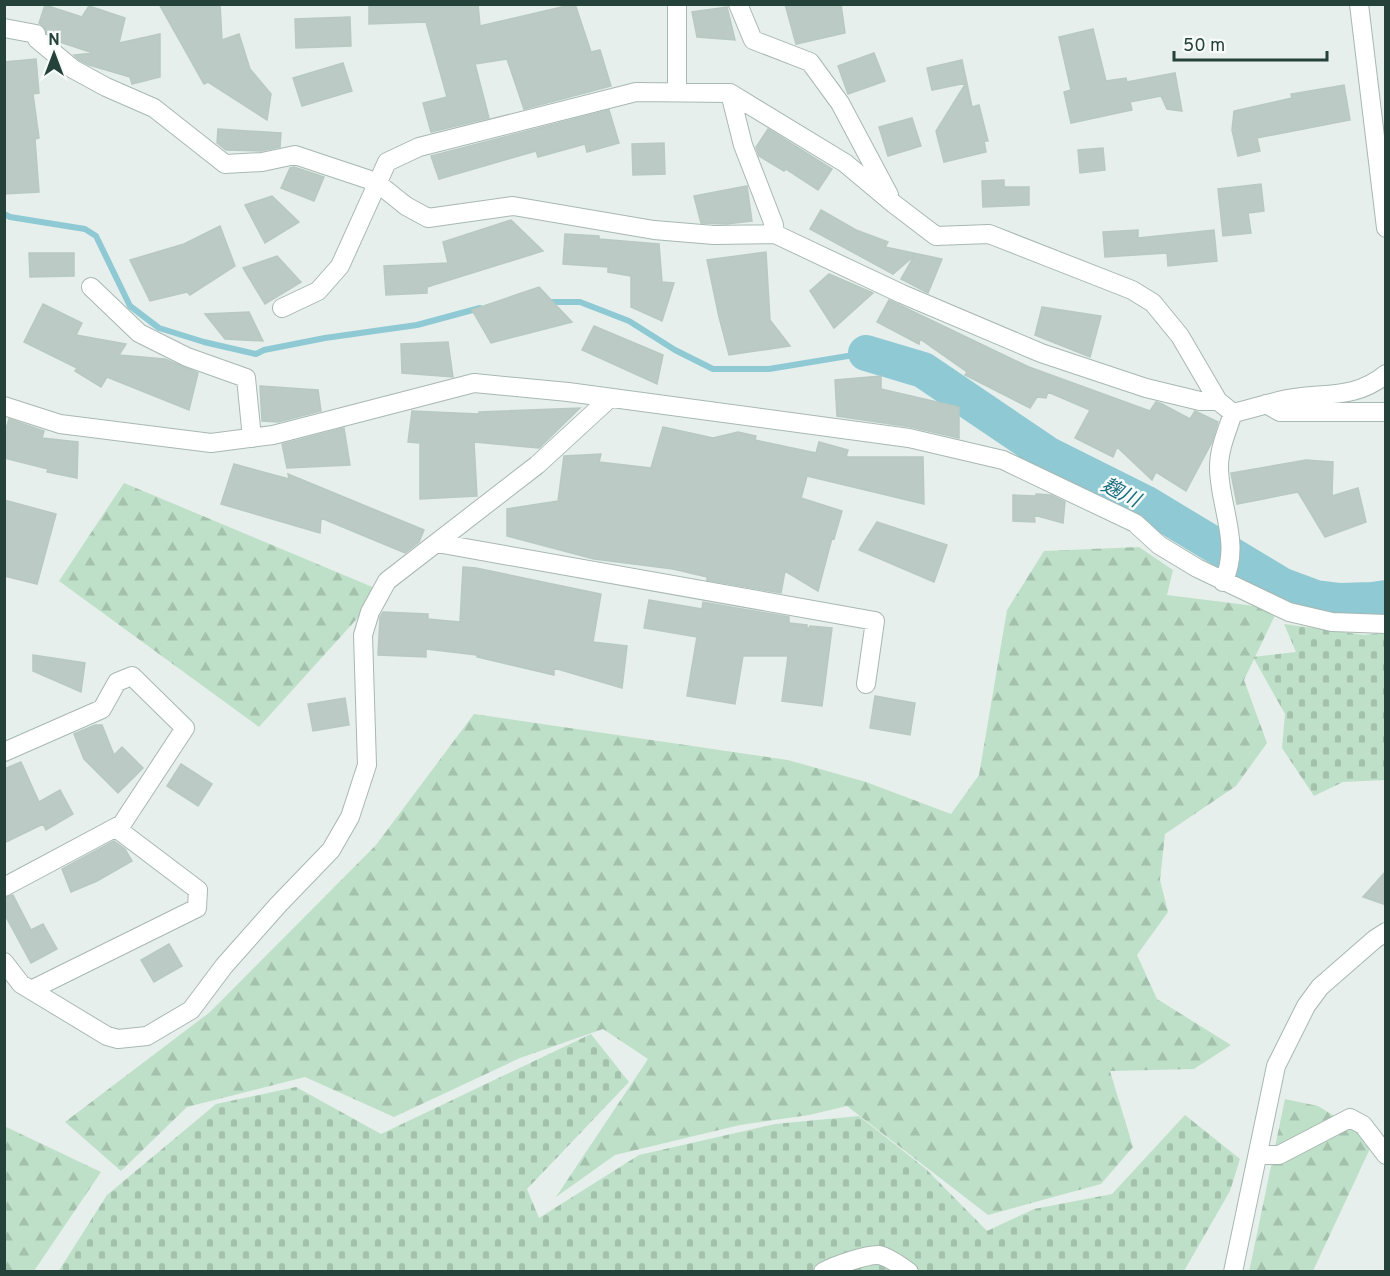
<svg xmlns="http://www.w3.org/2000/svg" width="1390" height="1276" font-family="Overpass,'Noto Sans JP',sans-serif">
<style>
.forest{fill:url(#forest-firs)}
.cemetery{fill:url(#cemetery-stones)}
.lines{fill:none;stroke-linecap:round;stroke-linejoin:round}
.stream{stroke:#8ec9d4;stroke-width:6}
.river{stroke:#8ec9d4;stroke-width:36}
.building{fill:#bbcac4;stroke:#b8c9c2;stroke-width:1.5}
.minor-casing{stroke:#a8b8b2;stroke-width:20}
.minor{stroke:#fff;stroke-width:18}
.labels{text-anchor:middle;stroke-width:5;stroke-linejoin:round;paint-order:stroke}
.water-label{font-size:20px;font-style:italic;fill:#1c6f80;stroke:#f7fbf9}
</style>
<defs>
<pattern id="forest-firs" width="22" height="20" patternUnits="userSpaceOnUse" patternTransform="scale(1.5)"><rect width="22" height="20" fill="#bfe0c8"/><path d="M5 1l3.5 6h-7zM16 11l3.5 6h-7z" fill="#a4c1ad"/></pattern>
<pattern id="cemetery-stones" width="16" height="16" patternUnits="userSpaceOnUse" patternTransform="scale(1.5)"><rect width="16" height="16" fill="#bfe0c8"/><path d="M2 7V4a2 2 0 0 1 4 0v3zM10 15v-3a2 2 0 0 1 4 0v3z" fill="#a4c1ad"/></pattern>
</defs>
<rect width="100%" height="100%" fill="#e6efeb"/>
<path class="forest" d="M124 483 382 591 259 727 59 581Z
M1139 547 1173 570 1167 595 1255 606 1277 611 1244 680 1267 743 1236 786 1165 834 1160 880 1168 912 1137 955 1157 999 1231 1045 1194 1069 1110 1071 1133 1147 1101 1184 988 1215 847 1106 809 1115 740 1125 615 1155 556 1197 648 1059 603 1029 520 1058 394 1117 305 1077 187 1107 121 1171 65 1122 210 1012 376 845 474 714 788 760 866 782 951 814 979 775 1007 610 1044 551Z
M1285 1099 1318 1106 1374 1140 1313 1271 1249 1272Z
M4 1126 101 1172 34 1271H5Z"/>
<path class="cemetery" d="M1284 624 1365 635 1385 632V780L1343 782 1314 796 1282 748 1285 714 1253 657 1296 652Z
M591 1034 629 1082 527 1189 539 1218 639 1155 775 1124 859 1116 926 1169 987 1231 1034 1209 1112 1194 1185 1115 1240 1159 1230 1191 1184 1271 58 1272 107 1195 216 1104 296 1087 381 1134Z"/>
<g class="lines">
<path class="stream" d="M4 214 10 217 85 229 96 236 130 306 159 328 204 342 256 354 264 350 325 338 417 325 480 308
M547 302H580L629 321 675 350 713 369H769L866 353"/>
<path class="river" d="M866 353 923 370 1047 454 1145 503 1281 585 1316 598 1340 601 1372 600 1386 598"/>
</g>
<path class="building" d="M159 4H220L222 40 239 34 250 69 271 94 267 120 208 82 204 84Z
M369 4H478L480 26 575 4 591 52 600 50 611 86 524 109 507 59 475 64 489 118 431 132 423 103 447 97 426 22 369 24Z
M785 4H841L845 33 796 44Z
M45 5 82 17 89 6 125 18 119 43 160 34V77L132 84 130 77 89 65 79 60 74 55 93 53 57 41 47 33 44 27 39 23Z
M727 7 735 40 697 37 692 12Z
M350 17 351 46 296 48 295 19Z
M1093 29 1106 81 1126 78 1127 82 1175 73 1182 111 1167 109 1161 96 1130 102 1132 110 1071 123 1064 92 1071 90 1059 37Z
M874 53 885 81 848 94 838 66Z
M36 59 39 93 33 94 39 138 35 139 39 192 4 194V62Z
M962 60 972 107 979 105 988 141H984L986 152 944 162 936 131 966 83 932 90 927 68Z
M343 63 352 91 302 106 293 78Z
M1344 85 1350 120 1257 138 1260 151 1238 156 1232 130 1234 111 1292 98 1291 94Z
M609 110 619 143 587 152 585 144 538 157 536 151 439 179 431 156Z
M912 118 921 146 888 156 879 127Z
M218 129 281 133 280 147 261 151 226 150 217 143Z
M768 129 832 169 818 190 786 169 784 171 759 156 756 147Z
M664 143 665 174 633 175 632 144Z
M1103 148 1105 170 1080 173 1078 150Z
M294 167 324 177 314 201 281 188 290 168Z
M1004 180V187H1029V205L983 207 982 181Z
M1261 184 1264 211 1248 213 1251 233 1223 236 1218 189Z
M747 186 752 221 726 224 701 223 694 196Z
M272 196 299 222 265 243 245 205Z
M821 210 856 230 888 242 885 247 942 259 928 293 901 279 914 256 893 274 810 229Z
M511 220 543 251 427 287V293L386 295 384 266 448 263 443 242Z
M220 226 235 266 190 295 187 292 150 301 130 260 184 244Z
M1138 230V238L1214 230 1217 261 1168 266 1167 253 1105 257 1103 232Z
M565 234 599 236V239L659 244 662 282 674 283 662 321 631 307V276L608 272V267L563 264Z
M766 252 770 320 790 346 729 355 719 317 707 260Z
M29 253H74V276L30 277Z
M277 256 301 282 265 304 243 268Z
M829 274 873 293 834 328 810 291Z
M539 287 572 322 491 343 472 310Z
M889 300 1029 367 1150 411 1156 402 1162 404 1190 419 1195 411 1218 422 1212 442 1186 491 1156 472 1152 480 1117 447 1113 457 1075 438 1090 410 1048 392 1046 398 1037 397 1030 408 965 375 967 372 920 339 919 344 877 322Z
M43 304 82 323 76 335 126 344 119 355 165 359 198 373 189 410 107 377 101 387 75 371 77 368 24 342Z
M1042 307 1101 316 1090 357 1035 335Z
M249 312 263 341 225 339 205 314Z
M594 326 663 355 657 384 582 350Z
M448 342 453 377 402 373 401 344Z
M881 376V389L959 407V438L911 427 837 416 835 380Z
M260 386 318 390 321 411 278 422 262 421Z
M580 408 539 448 474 442 477 496 420 499V443L408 442 412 411 479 414V412Z
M9 419 44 431 42 438 78 442 77 478 47 472 48 469 4 458V436Z
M663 427 713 438 738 432 756 436 755 440 816 453 819 442 848 450 846 457H923L924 504 807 476 801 498 842 511 834 539 832 538 818 591 785 571 781 593 707 580V577L673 569 594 559 507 536V509L558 501 564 456 601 454 599 462 651 468Z
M344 428 350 465 287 468 282 444Z
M1306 460 1333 462 1332 496 1358 488 1366 522 1325 537 1298 492 1237 504 1231 473Z
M234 464 289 479 288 474 424 530 419 542 405 553 321 518 320 533 221 504Z
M1036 494 1051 495 1065 502 1063 523 1034 515 1035 522 1013 521V495L1036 496Z
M4 500 56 514 37 584 4 576Z
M877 522 947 545 934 582 859 550Z
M463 567 476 568 601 594 593 642 627 646 622 688 554 668V675L477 657V655L426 649V657L378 655 380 617 383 612 428 614V619L460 622Z
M649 600 702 609 703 602 789 617V623L807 625V631L810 626 832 628 822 706 782 701 788 656H743L735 704 687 696 697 637 644 628Z
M33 655 85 663 81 692 33 671Z
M875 696 915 703 910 735 870 728Z
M345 698 349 725 313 731 308 704Z
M95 725H102L114 755 122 747 143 768 118 793 84 759 74 734Z
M21 762 39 802 60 790 73 814 46 830 43 824 4 843V769Z
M181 764 212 784 198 806 167 786Z
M114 841 125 849 132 861 97 881 71 892 62 869Z
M1386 871V905L1363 897Z
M13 895 31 930 43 924 57 949 31 963 4 913V898Z
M169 944 182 966 154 982 141 960Z"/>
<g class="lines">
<g class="minor-casing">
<path id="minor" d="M677 4V92
M738 4 753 40 810 62 840 103 889 195
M1359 4 1386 228
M4 28 36 34 37 39 73 69 106 87 154 108 225 164 262 162 295 155 376 182 406 206 428 218 513 206 654 230 714 235 775 234 902 294 1041 353 1146 388 1200 401H1218
M730 93 743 145 774 225 775 234
M91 287 139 333 187 357 246 378 252 438
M282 308 318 291 340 266 387 162 419 147 636 92 730 93 845 163 894 204 936 236 989 234 1132 290 1153 303 1180 336 1218 401 1233 413
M1266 404 1280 412H1386
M4 406 60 424 211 443 273 435 474 383 568 392 909 438 1003 460 1135 523 1159 545 1197 568 1289 612 1332 622 1386 624
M1233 413C1251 409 1269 403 1287 399 1323 392 1355 400 1386 374
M437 543 875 621 866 684
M1223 582C1242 544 1219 506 1219 467 1219 449 1227 431 1233 413
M4 752 102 709 117 682 132 676 185 728 122 824 4 887
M4 962 21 984 107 1036 118 1039 147 1036 191 1010 224 966 278 905 331 850 350 817 367 765 363 635 370 612 387 581 537 465 610 398
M31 990 197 908 198 890 116 828
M1259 1155H1279L1350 1118 1363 1125 1386 1155
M823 1272C833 1266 868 1254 879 1255 889 1257 901 1266 909 1272
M1233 1272 1276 1066 1306 1006 1320 987 1375 939 1386 932"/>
</g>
<use href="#minor" class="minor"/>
</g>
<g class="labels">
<g class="water-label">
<text transform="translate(1121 492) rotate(27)" y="7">麹川</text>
</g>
</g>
<rect width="1390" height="1276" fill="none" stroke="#24423a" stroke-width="12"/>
<g transform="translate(54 54)" stroke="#f7fbf9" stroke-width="4.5" paint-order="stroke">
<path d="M0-4.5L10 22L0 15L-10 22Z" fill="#24423a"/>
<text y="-9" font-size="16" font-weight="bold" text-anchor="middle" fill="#24423a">N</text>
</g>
<path d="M1174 51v9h153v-9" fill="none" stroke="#24423a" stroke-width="3"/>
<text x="1183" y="51" font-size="18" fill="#24423a" stroke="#f7fbf9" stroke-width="4.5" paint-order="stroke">50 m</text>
</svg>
